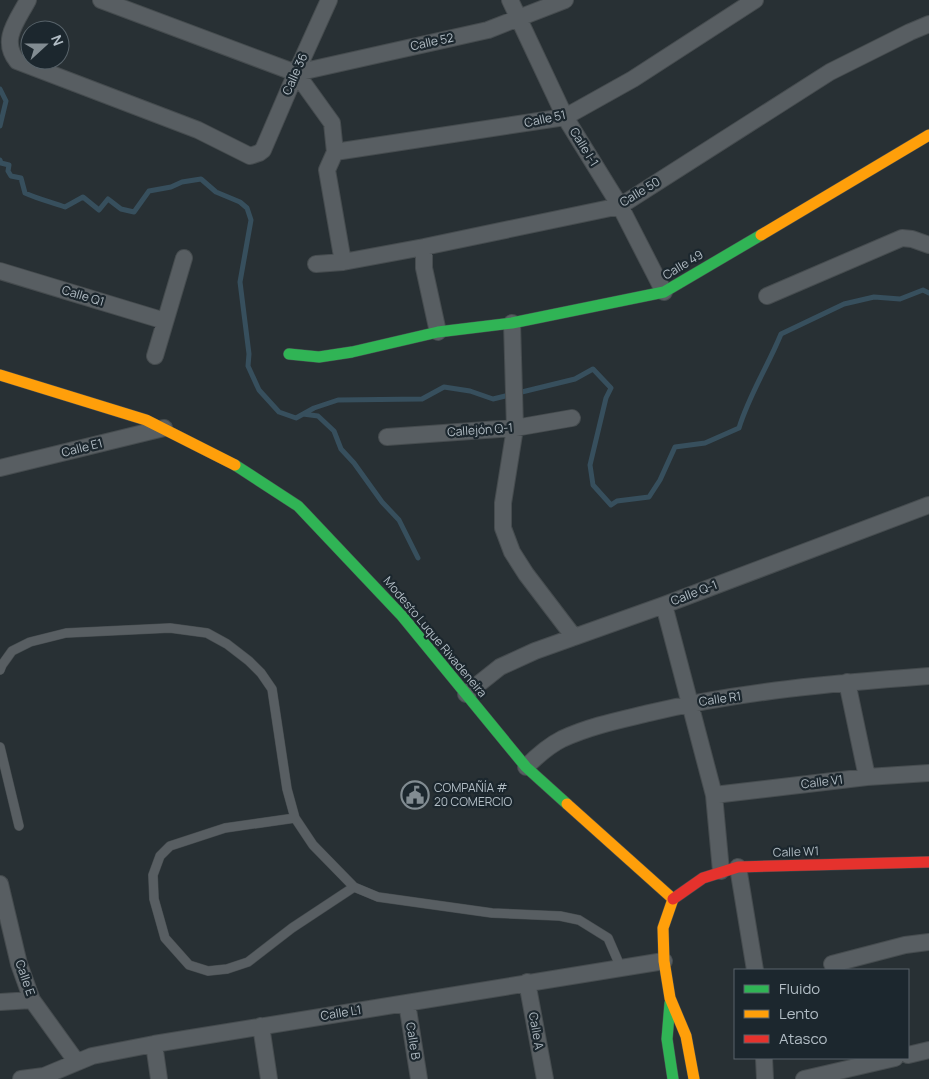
<svg xmlns="http://www.w3.org/2000/svg" width="929" height="1079" font-family="Manrope,sans-serif">
<style>
.lines{fill:none;stroke-linecap:round;stroke-linejoin:round}
.stream{stroke:#374f5d;stroke-width:5}
.lane-casing{stroke:#464c4f;stroke-width:10}
.street-casing{stroke:#464c4f;stroke-width:18}
.fast-casing{stroke:#464c4f;stroke-width:12}
.slow-casing{stroke:#464c4f;stroke-width:12}
.jam-casing{stroke:#464c4f;stroke-width:12}
.lane{stroke:#585e62;stroke-width:9}
.street{stroke:#585e62;stroke-width:16}
.fast{stroke:#30b455;stroke-width:11}
.slow{stroke:#ff9f0a;stroke-width:11}
.jam{stroke:#e5322d;stroke-width:11}
.labels{text-anchor:middle;stroke-width:4.5;stroke-linejoin:round;paint-order:stroke}
.street-label{font-size:12px;fill:#b2bdc5;stroke:#1c272e}
.poi-label{font-size:12px;fill:#b2bdc5;stroke:#1c272e;text-anchor:start}
</style>
<rect width="100%" height="100%" fill="#283034"/>
<g class="lines">
<path class="stream" d="M0 89 6 101 0 126
M0 160 1 163 9 165 8 171 11 176 21 178 25 193C38 199 51 202 65 207L83 197 99 210 108 199 121 209 134 212 149 191 171 187 182 182 201 179 216 192 240 202 247 208 251 220 240 282 249 354 248 366 259 390 279 412 296 418 314 408 338 400 422 399 444 387 470 391 493 399 575 379 593 369 611 388 606 398 590 465 593 485 611 505 617 501 649 497 660 480 675 447 705 443 739 428C749 395 768 366 781 334L844 304 874 297 900 299 923 290 929 293
M303 414 318 416 334 431 341 449 354 463 382 502 399 520 418 558"/>
<g class="lane-casing">
<path id="lane" d="M0 670 2 665 12 651 30 642 66 633 170 628 207 633 227 644 249 661 261 673 272 689 287 789 295 818 313 845 354 887 378 897 492 913 560 916 579 920 608 938 621 968
M0 747 19 826
M295 818 225 828 170 846 160 856 153 875 154 899 165 938 189 965 208 971 227 969 248 962 292 928 354 887"/>
</g>
<g class="street-casing">
<path id="street" d="M28 0C17 21 0 40 17 61L198 130 250 156 259 153 263 150 296 73 329 0
M101 0 296 73 332 123 335 152 327 170 343 262
M510 0 565 117 620 206 664 292
M296 73 488 30 565 0
M335 152 565 117 633 79 755 0
M424 247V268L438 332
M316 264 343 262 424 247 620 206 830 72 910 32 929 24
M0 271 165 321
M767 296 902 238 912 239 929 245
M512 323 515 428 503 503V528L512 552 526 574 574 637
M155 356 184 258
M387 437 515 428 572 418
M0 468 164 428
M664 605 714 795 721 871
M847 682 867 777
M466 694 500 667 535 651 664 605 929 505
M526 767C537 756 548 746 562 739 590 726 620 720 649 713 741 691 836 683 929 676
M714 795 867 777 929 773
M738 867 755 970
M0 884 19 964 32 1000 76 1061
M832 964 905 945 929 942
M527 982 545 1079
M0 1002 32 1000
M407 1003 419 1079
M261 1026 269 1079
M154 1044 159 1079
M908 1055 929 1050
M764 1058 765 1079
M21 1079 44 1076 92 1056 154 1044 664 961
M804 1079 895 1058"/>
</g>
<g class="fast-casing">
<path id="fast" d="M289 354 319 357 352 352 438 332 512 323 664 292 761 235
M235 465 298 506 402 616 526 767 567 804
M670 1003 667 1039 673 1079"/>
</g>
<g class="slow-casing">
<path id="slow" d="M761 235 929 135
M0 375 146 420 235 465
M567 804 673 899
M673 899 663 928 664 961 670 998 686 1036 694 1079"/>
</g>
<g class="jam-casing">
<path id="jam" d="M673 899 703 878 738 867 929 862"/>
</g>
<use href="#lane" class="lane"/>
<use href="#street" class="street"/>
<use href="#fast" class="fast"/>
<use href="#slow" class="slow"/>
<use href="#jam" class="jam"/>
</g>
<defs>
<g id="civic-ring" transform="scale(1.4375)"><circle r="9.5" fill="#1c272e" stroke="#828c92" stroke-width="1.5"/><path d="M-.6-6.5H3V-4.5H.6V-3L4-1V1h2V6H-6V1h2V-1L-.6-3ZM-1.2 2.5V6h2.4V2.5Z" fill="#828c92"/></g>
</defs>
<g fill-rule="evenodd">
<use href="#civic-ring" x="415" y="795"/>
</g>
<g class="labels">
<g class="street-label">
<text transform="translate(432 42) rotate(-12)" y="4">Calle 52</text>
<text transform="translate(295 74) rotate(-66)" y="4">Calle 36</text>
<text transform="translate(545 119) rotate(-12)" y="4">Calle 51</text>
<text transform="translate(584 147) rotate(58)" y="4">Calle I-1</text>
<text transform="translate(640 192) rotate(-31)" y="4">Calle 50</text>
<text transform="translate(683 265) rotate(-31)" y="4">Calle 49</text>
<text transform="translate(83 296) rotate(17)" y="4">Calle Q1</text>
<text transform="translate(480 430) rotate(-4)" y="4">Callejón Q-1</text>
<text transform="translate(82 448) rotate(-14)" y="4">Calle E1</text>
<text transform="translate(694 593) rotate(-21)" y="4">Calle Q-1</text>
<text transform="translate(435 637) rotate(50)" y="4">Modesto Luque Rivadeneira</text>
<text transform="translate(720 699) rotate(-8)" y="4">Calle R1</text>
<text transform="translate(822 782) rotate(-7)" y="4">Calle V1</text>
<text transform="translate(796 852) rotate(-2)" y="4">Calle W1</text>
<text transform="translate(25 978) rotate(71)" y="4">Calle E</text>
<text transform="translate(341 1013) rotate(-9)" y="4">Calle L1</text>
<text transform="translate(536 1031) rotate(80)" y="4">Calle A</text>
<text transform="translate(413 1041) rotate(81)" y="4">Calle B</text>
</g>
<g class="poi-label">
<text x="434" y="792">COMPAÑÍA #<tspan x="434" dy="14">20 COMERCIO</tspan></text>
</g>
</g>
<rect x="734" y="969" width="175" height="90" fill="#1c272e" stroke="#58636a"/>
<rect x="744" y="985" width="25" height="8" fill="#30b455" stroke="#58636a"/>
<text x="779" y="994" font-size="15" fill="#b2bdc5">Fluido</text>
<rect x="744" y="1010" width="25" height="8" fill="#ff9f0a" stroke="#58636a"/>
<text x="779" y="1019" font-size="15" fill="#b2bdc5">Lento</text>
<rect x="744" y="1035" width="25" height="8" fill="#e5322d" stroke="#58636a"/>
<text x="779" y="1044" font-size="15" fill="#b2bdc5">Atasco</text>
<g transform="translate(45 45) rotate(69)"><circle r="24" fill="#1c272e" stroke="#58636a"/>
<path d="M0-4L9 19L0 12L-9 19Z" fill="#828c92"/>
<text y="-8" font-size="14" font-weight="bold" text-anchor="middle" fill="#b2bdc5">N</text>
</g>
</svg>
